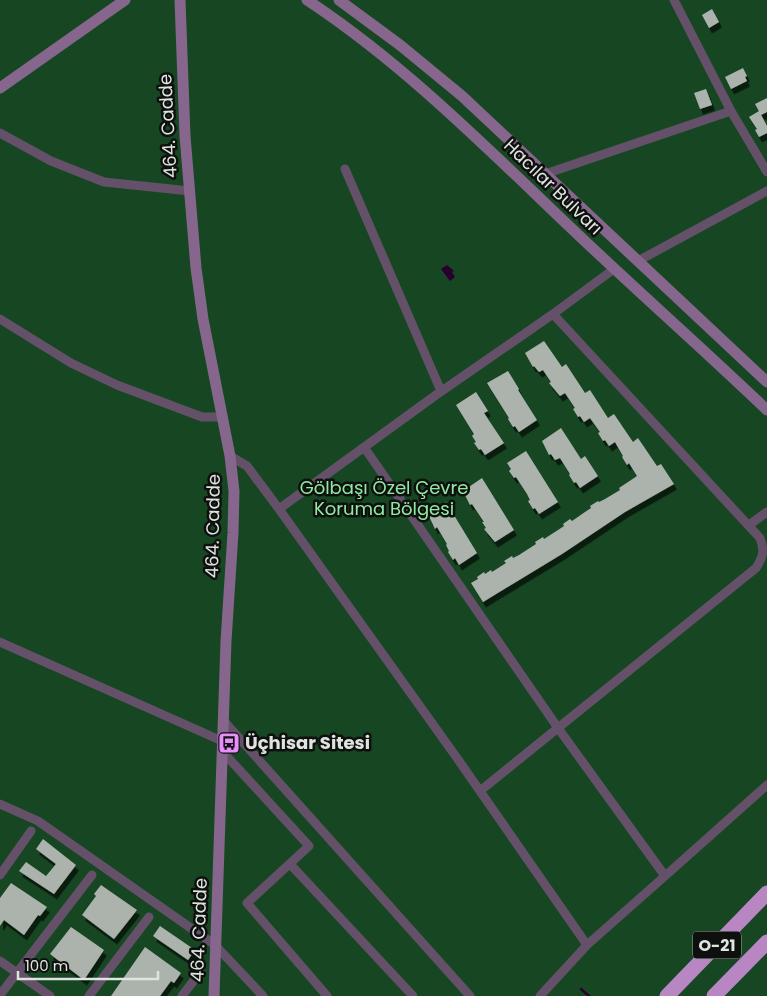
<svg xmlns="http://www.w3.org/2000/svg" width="767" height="996" font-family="Poppins,sans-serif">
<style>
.green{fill:#174623}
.water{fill:#280030}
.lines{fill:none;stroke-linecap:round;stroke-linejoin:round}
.stream{stroke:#280030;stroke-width:2.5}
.building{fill:#abb3ac;filter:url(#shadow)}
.street{stroke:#645068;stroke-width:9}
.secondary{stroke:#86668d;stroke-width:11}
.highway{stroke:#b887c3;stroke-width:15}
.labels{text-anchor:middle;stroke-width:5;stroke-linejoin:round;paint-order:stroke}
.shield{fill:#0e100e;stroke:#a0a4a1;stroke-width:1}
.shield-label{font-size:16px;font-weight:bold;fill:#dfe4e0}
.street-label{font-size:18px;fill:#dfe4e0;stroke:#0e100e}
.park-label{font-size:18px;fill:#90e9a2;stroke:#0e100e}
.poi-label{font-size:18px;font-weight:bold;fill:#dfe4e0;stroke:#0e100e;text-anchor:start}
</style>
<defs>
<filter id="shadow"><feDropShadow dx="3" dy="5.5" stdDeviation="0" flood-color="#0009"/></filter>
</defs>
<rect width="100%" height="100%" fill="#222923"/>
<path class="green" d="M0 0H767V996H0Z"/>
<path class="water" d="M447 265 454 271 452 272 455 277 450 281 441 269Z"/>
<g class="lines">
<path class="stream" d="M581 989 589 996"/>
</g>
<path class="building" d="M712 9 719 22 709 28 702 15Z
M743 68 747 76 745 77 747 81 731 89 725 77Z
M706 89 712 105 700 109 694 93Z
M767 98V112L761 115 755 104Z
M759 111 767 126V133L759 137 755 130 757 129 749 117Z
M544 341 562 367 566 364 585 393 590 390 608 418 614 414 633 442 638 438 657 466 661 464 674 484 625 512 562 554 483 602 471 583 478 579 477 577 484 572 485 574 491 570 492 572 506 563 504 561 512 556 513 558 519 555 536 544 535 542 543 537 544 539 558 530 564 526 563 524 570 519 572 521 585 512 591 508 590 506 598 501 599 502 605 499 620 490 619 488 637 476 629 463 627 465 622 457 623 456 615 442 609 446 605 440 603 441 598 433 600 432 590 418 584 422 580 416 578 417 573 409 575 408 565 393 560 396 549 383 551 382 543 370 539 372 534 366 533 367 525 353Z
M508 371 519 389 518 390 537 420 519 432 515 426 513 427 508 419 509 418 487 383Z
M476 392 488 411 484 413 504 443 485 455 481 449 479 450 474 443 476 442 472 436 474 434 456 405Z
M561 428 581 459 585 456 598 476 580 488 576 482 574 483 569 475 570 474 560 458 555 460 551 454 549 455 542 441Z
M526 451 558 502 539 514 535 508 533 509 528 501 530 500 527 494 516 477 514 478 509 471 511 469 507 463Z
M482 478 514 530 495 542 484 529 486 528 482 522H484L472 504 470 505 463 491Z
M446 502 477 553 459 565 455 558 453 560 448 552 449 551 446 545 447 544 437 527 435 529 428 514Z
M43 839 76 865 54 894 19 871 26 862 46 876 56 864 36 849Z
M11 883 47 907 40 916 38 915 24 935 4 920 0 926V898Z
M101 885 137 910 114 939 82 915 96 896 94 894Z
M160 926 195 950 188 960 153 936Z
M71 927 104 950 84 980 50 954Z
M145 947 181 973 174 983 171 981 160 996H111Z"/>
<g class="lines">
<path class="street" d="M674 0 731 111 767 172
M0 133 51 161 104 182 190 191
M345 169 441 391
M545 174 731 111
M638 261 767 191
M0 319 71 363 117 385 202 417H221
M364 447 558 728 665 876 587 945 540 996
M230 456 247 466 279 509 457 758 587 945
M279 509 436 395 553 314 614 269
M749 525 767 512
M0 642 222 741
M223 720 470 996
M222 751 309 846 247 903 327 996
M480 791 756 568C763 557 765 551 760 538L553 314
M0 804 38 821 215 945 263 996
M290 864 413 996
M0 875 31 831
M665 876 767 785
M0 961 50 996
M0 995 92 875
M89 996 149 917
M182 996 201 971"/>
<path class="secondary" d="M180 0 185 136 196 268 203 319 230 456 234 491 233 533 226 641 214 996
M307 0C404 64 487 148 570 227 635 289 702 348 767 410
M339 0 400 45 462 96 767 382
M0 88 125 0"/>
<path class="highway" d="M667 996 767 893
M714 996 767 942"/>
</g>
<defs>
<g id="bus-square" transform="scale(1.125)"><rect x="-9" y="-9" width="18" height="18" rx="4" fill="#ea8dfd" stroke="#0e100e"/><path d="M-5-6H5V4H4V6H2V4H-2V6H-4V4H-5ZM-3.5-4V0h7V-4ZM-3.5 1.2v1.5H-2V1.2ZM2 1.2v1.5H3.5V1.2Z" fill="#111"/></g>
</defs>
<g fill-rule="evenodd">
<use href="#bus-square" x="229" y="743"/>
</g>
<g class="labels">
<rect class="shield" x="693" y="931.5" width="48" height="27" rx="4"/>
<g class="shield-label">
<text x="717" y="951">O-21</text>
</g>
<g class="street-label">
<text transform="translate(168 126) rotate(-93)" y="6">464. Cadde</text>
<text transform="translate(553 187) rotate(44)" y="6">Hacılar Bulvarı</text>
<text transform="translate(213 526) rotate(-89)" y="6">464. Cadde</text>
<text transform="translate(199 930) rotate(-88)" y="6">464. Cadde</text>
</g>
<g class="park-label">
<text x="384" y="494">Gölbaşı Özel Çevre<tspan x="384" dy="21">Koruma Bölgesi</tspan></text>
</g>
<g class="poi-label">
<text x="245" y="749">Üçhisar Sitesi</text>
</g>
</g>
<path d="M18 971v8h140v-8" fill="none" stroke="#dfe4e0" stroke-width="2.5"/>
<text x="25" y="971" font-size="15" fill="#dfe4e0" stroke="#0e100e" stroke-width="4" paint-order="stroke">100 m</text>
</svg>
